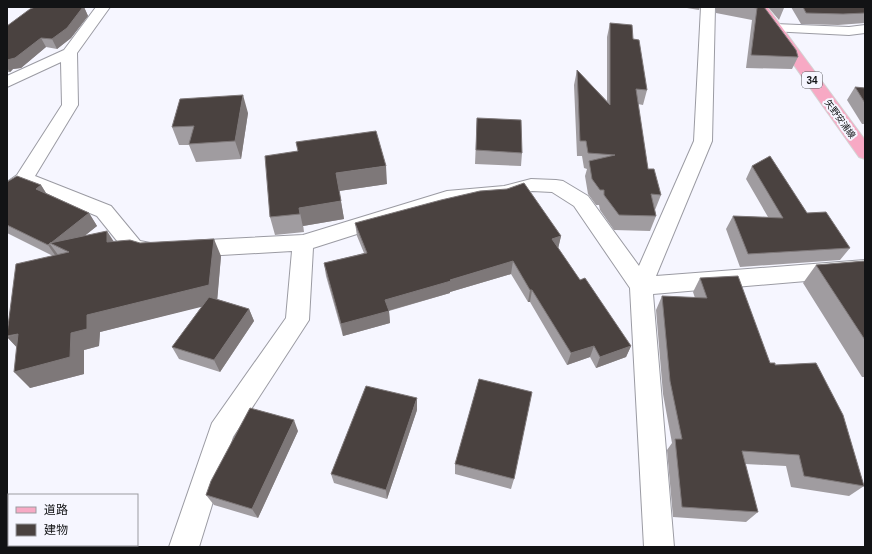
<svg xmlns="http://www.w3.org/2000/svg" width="872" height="554" font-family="Helvetica,'Noto Sans JP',sans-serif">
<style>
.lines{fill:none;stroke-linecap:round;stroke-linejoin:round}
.minor-casing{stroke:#9b9ba3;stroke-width:2}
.primary-casing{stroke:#d4d5d5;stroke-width:2}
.minor{fill:#fff;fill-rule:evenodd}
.primary{fill:#f7a9c4;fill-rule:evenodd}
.wall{fill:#a09ca0}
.shaded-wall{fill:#7e7879}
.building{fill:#4a4240;stroke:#7e7879}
.labels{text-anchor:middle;stroke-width:4;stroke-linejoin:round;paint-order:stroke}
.far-street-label{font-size:9px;fill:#121315;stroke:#f6f6ff}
.shield{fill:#f6f6ff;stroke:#56575b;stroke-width:1}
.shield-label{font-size:10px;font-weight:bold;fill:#121315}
</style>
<rect width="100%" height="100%" fill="#f6f6ff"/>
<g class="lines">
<g class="minor-casing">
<path id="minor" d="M96 7H110L77 53 78 105 35 176 111 206 140 241 161 245 164 251 161 257 153 259 126 252 97 216 26 187 14 196 7 198V182L17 175 62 105 61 62 7 87V76L64 50Z
M701 7H715L712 141 656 276 865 260V276L653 294 674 547H644L630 288 574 206 552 192 532 191 505 200 448 205 313 248 309 320 233 437 199 547H169L212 423 286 318 292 251 187 257 180 255 176 249 180 243 187 241 303 235 447 191 504 186 531 179 556 180 563 181 588 196 639 266 694 141Z
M775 24 849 27 865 25V33L849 35 770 31 768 28 770 25Z"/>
</g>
<g class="primary-casing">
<path id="primary" d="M753 7H767L865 140V159L859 157Z"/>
</g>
<use href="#minor" class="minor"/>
<use href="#primary" class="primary"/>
</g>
<path class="wall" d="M35 7H84L88 16 71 38 57 49 46 47 21 68 13 69 10 72H7V26Z
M681 7H700L699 10Z
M716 7H764L798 57 792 69 746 68 752 20 716 13Z
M768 7H783L784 8 779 20Z
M791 7H865V23L838 25 801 24Z
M610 23 633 39 647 90 643 105 638 104 648 169 661 195 655 210 656 216 650 231 614 230 600 210 599 205H596L588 194 585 176 587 169 584 168 582 156H577L574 85 577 70 607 101V37Z
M855 87 865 88V124H862L847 100Z
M248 113 241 159 196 162 189 145H179L172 127Z
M477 118 522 153 521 166 475 164Z
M298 151 387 184 339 191 344 219 303 226 304 232 275 235 270 217Z
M752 166 807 213 850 248 840 260 740 267 726 229 733 216 768 217 746 179Z
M7 182 41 185 46 193 89 213 97 226 85 235 114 242 140 243 221 256 217 299 249 309 254 321 220 372 179 359 172 347 202 306 100 332 99 346 84 350V374L30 388 17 347 7 337 53 256 7 233Z
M355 223 561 236 558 248 580 280 631 346 626 357 596 368 590 357 567 365 530 302H528L511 274 450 292V293L389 311 390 323 343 336 326 276 324 263 364 253 357 236Z
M865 261V377H862L803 283 816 265Z
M700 278 770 363 775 365 864 486 849 496 791 487 786 466 745 464 758 512 746 522 673 517 667 450 672 443 663 394 656 310 662 296 695 298 693 292Z
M417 410 387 499 334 483 331 474Z
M298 431 258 518 214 505 206 495Z
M455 464 514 479 511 489 455 474Z"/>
<path class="shaded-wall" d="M83 7H84L88 16 71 38 57 49 52 39Z
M41 38 46 47 21 68 13 69 10 72 7 68V60Z
M243 95 248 113 241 159 235 141Z
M386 166 387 184 339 191 336 173Z
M41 185 49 198 36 189Z
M341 201 344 219 303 226 304 232 299 208Z
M89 213 97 226 66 251 50 243Z
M107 231 118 248 107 242Z
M561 236 558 249 552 239Z
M214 239 221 256 217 303 100 332 99 346 84 350V374L30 388 14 372 71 333 87 315Z
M50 244 59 256 57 258 48 245Z
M513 261 511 274 450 292V293L387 311H389L390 323 343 336 341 324 385 300Z
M530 290H532L530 302H528Z
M249 309 254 321 220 372 214 360Z
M18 334 22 353 7 337Z
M594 346 590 357 567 365 571 353Z
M631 346 626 357 596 368 600 357Z
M417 398V410L387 499 386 490Z
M294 420 298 431 258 518 252 509Z"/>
<path class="building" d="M35 7H83L67 28 52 39 41 38 15 58 7 60V26L30 9Z
M750 7H764L796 50 798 57 751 55 757 8Z
M803 7H865V13L843 14 806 13Z
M610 23 632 25 633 39 639 40 647 90 636 89 648 169H654L661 195 651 194 656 216 619 215 604 195V190H600L592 179 589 161 615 155 588 153 586 141H580L577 70 610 105Z
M855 87 865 88V103Z
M243 95 235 141 189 144 194 126 172 127 180 99Z
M477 118 521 120 522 153 476 150Z
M376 131 386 166 336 173 341 201 299 208 300 214 270 217 265 156 298 151 296 142Z
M770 156 807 213 826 212 850 248 748 254 733 216 783 218 752 166Z
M17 176 41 185 36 189 89 213 51 243H50L48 245 7 225V182Z
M524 183 561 236 552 239 580 280 585 278 631 346 600 357 594 346 571 353 532 290H530L513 261 450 280 451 281 385 300 389 311 341 324 324 263 367 253 355 223 441 200 480 191 507 189Z
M107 231V242L130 240 140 243 214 239 209 285 87 315V329L71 333 70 357 14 372 18 334 7 336V334L16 264 69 252 50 243Z
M865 261V340L816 265Z
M738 276 770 363H775V365L816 363 843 415 864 486 804 476 799 455 742 451 758 512 682 507 675 439H682L670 381 662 296 707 298 700 278Z
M209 297 249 309 214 360 172 347Z
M479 379 532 392 514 479 455 464Z
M366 386 417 398 386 490 331 474Z
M250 408 294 420 252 509 206 495 211 481Z"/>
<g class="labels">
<g class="far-street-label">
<text transform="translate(840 119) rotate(54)" y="3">矢野安浦線</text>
</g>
<rect class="shield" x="802" y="72" width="20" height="16" rx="3"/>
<g class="shield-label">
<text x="812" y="84">34</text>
</g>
</g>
<rect width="872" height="554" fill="none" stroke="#121315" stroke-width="16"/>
<rect x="8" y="494" width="130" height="52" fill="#f6f6ff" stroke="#9b9ba1"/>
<rect x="16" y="507" width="20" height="6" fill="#f7a9c4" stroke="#9b9ba1"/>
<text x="44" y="514" font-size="12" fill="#121315">道路</text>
<rect x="16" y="524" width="20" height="12" fill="#4a4240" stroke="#9b9ba1"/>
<text x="44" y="534" font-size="12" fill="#121315">建物</text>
</svg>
